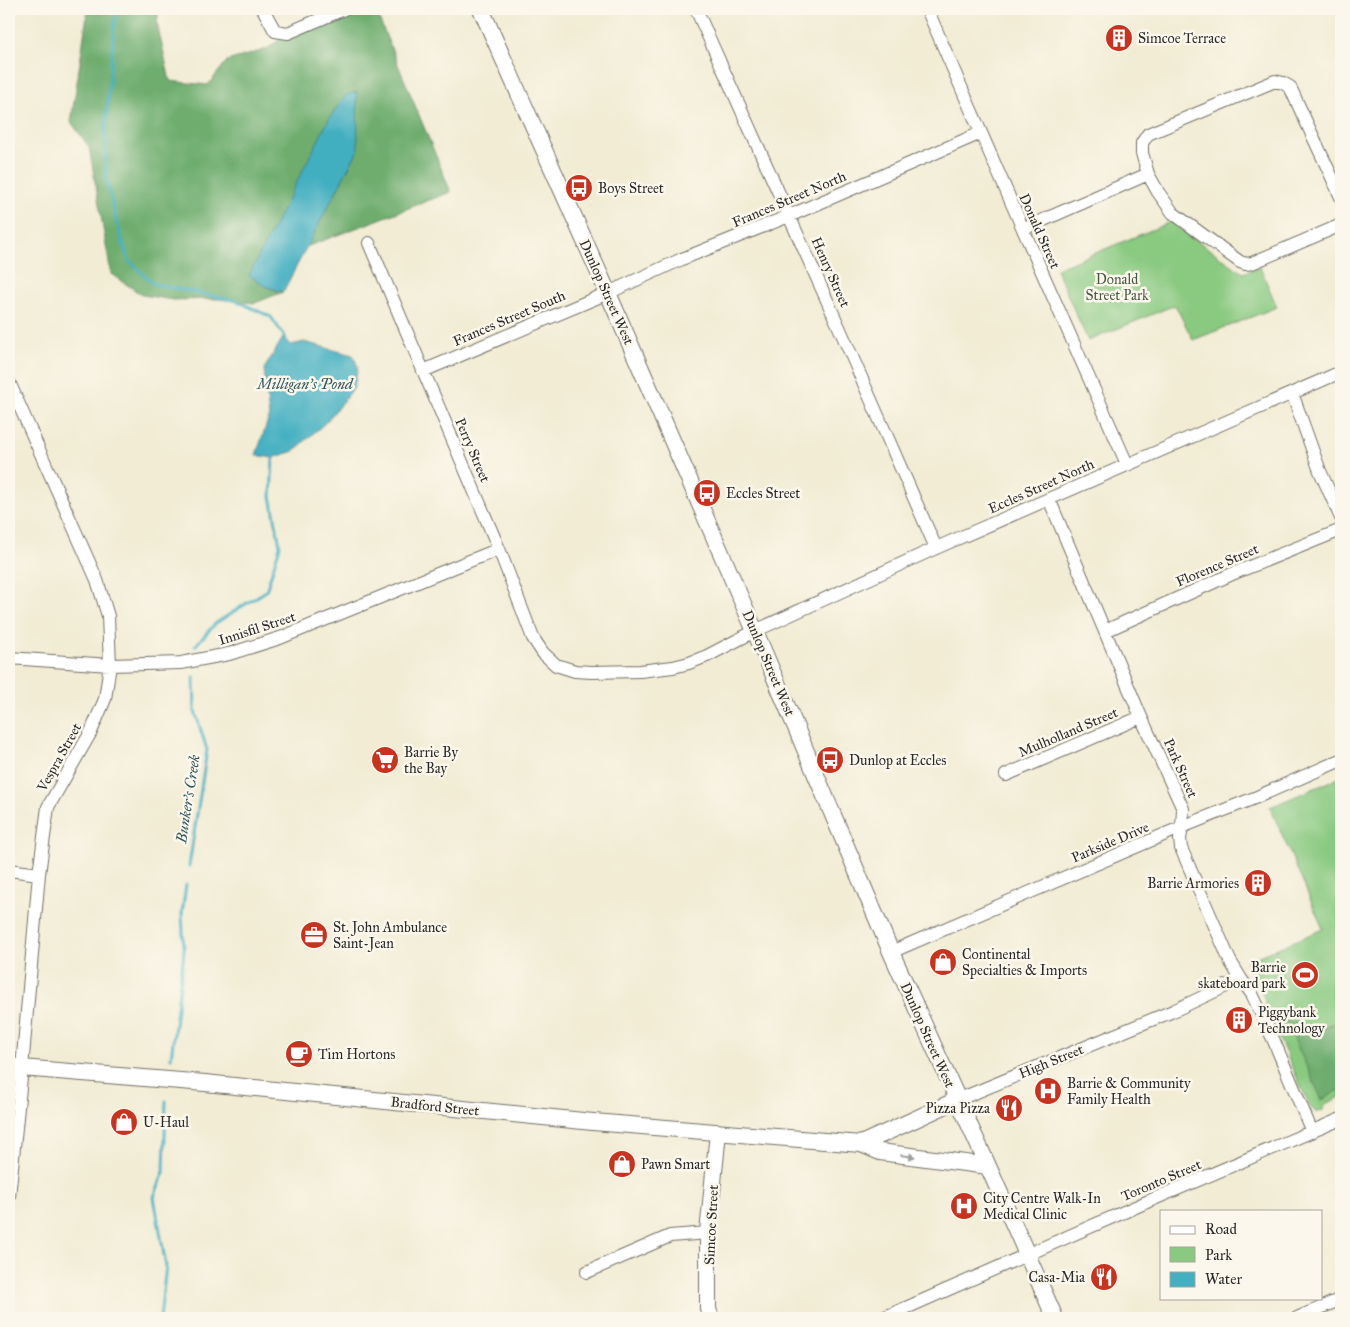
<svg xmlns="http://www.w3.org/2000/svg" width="1350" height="1327" font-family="'IM FELL Great Primer',serif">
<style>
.green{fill:#89c980;stroke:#5a7a56}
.forest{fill:#6ead6e;stroke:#4c6c4c}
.water{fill:#43afc1;stroke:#376d76}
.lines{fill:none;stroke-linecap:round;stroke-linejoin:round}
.stream{stroke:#43afc1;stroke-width:3}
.minor-casing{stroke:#716f66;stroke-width:14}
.major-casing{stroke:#716f66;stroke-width:18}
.minor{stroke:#fff;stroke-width:12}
.major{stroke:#fff;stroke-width:16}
.oneway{fill:#a0a0a0}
.labels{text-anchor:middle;stroke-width:5;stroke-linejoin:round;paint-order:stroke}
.poi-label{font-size:14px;fill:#2b2b2b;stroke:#fbf7ec;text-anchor:start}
.street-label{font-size:14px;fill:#2b2b2b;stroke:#fbf7ec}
.park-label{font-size:14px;fill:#475a44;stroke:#fbf7ec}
.water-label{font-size:15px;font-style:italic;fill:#335960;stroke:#fbf7ec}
</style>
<rect width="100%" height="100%" fill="#fbf7ec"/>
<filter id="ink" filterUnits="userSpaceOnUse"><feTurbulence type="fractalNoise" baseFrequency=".02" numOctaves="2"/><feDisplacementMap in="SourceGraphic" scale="10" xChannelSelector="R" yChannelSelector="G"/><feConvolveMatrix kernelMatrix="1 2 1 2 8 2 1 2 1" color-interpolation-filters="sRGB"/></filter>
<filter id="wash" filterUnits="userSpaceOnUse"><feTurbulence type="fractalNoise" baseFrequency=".0096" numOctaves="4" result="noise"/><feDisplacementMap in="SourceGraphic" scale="20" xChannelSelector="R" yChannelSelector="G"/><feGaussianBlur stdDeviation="1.12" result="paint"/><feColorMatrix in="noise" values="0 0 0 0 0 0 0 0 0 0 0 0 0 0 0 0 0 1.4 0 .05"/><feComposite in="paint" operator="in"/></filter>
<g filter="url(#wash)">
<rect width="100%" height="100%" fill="#f2ecd4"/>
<path class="green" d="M1171 222 1243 273 1260 267 1277 307 1193 340 1175 305 1088 341 1056 269Z
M1341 777V1097L1327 1103 1322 1111 1319 1110 1317 1113 1310 1107 1265 1007V1000L1247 961 1323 929 1270 807Z"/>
<path class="forest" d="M88 9H159L157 23 170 81 208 85 227 61 267 49 292 30 325 24 363 9H375L451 192 306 247 358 150 249 275 267 287 283 292 255 303 217 299 173 300 142 295 111 274 89 147 71 122Z
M1285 1019 1296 1023 1321 1027 1341 1022V1089L1322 1100Z"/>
<path class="water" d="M357 92 358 150 283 292 267 287 249 275 329 119 346 95Z
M284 336 291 345 304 342 353 355 358 367 354 388 326 422 294 451 273 458 256 455 269 417 264 369Z"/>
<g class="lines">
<path class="stream" d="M116 9 105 131 106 178 117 224 128 260 154 284 237 301 271 317 284 336
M195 646 216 623 266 591 280 546 271 496 273 458
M189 866 207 750 195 711 194 677
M171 1058 184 951 182 914 186 885
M160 1318 166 1266 154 1197 164 1172 166 1101"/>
</g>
</g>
<g filter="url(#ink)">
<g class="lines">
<g class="minor-casing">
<path id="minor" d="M263 9 275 31 288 33 344 9
M696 9 839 327 936 548
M927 9 1023 229 1127 464
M1341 197 1290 87 1283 83 1275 81 1148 134 1142 143V153L1148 174 1158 192 1173 213 1240 262 1246 264 1252 263 1341 225
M1023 229 1148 174
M369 243 499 549 533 638 543 653 556 665 575 671 591 672 640 671 673 667 689 663 707 656 755 631 936 548 1341 372
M423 371 608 293 682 259 789 216 981 133
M9 382 97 580 108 616 110 665 105 699 91 732 48 807 39 874 22 1068 9 1197
M1292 393 1320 471 1341 518
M1049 499 1141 717 1183 809 1182 827 1180 839 1181 848 1230 961 1241 979 1252 994 1274 1041 1312 1132
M1105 631 1232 574 1341 530
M9 658 110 665 181 663 229 654 280 638 499 549
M1006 775 1141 717
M9 870 39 874
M891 952 1182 827 1257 797 1341 760
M957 1100 1173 1011 1241 979
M587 1272 670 1236 708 1233
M883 1318 1149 1201 1341 1119
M1297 1318 1341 1299"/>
</g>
<g class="major-casing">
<path id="major" d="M481 9 608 293 755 631 891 952 988 1166 1055 1318
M9 1067 205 1083 593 1122 861 1144 880 1152 988 1166
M861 1144 957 1100
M711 1318 708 1309V1233L718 1132"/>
</g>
<use href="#minor" class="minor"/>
<use href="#major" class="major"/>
</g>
<defs><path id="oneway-solid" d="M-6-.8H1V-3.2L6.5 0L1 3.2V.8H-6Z" transform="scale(1.25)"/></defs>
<use class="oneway" href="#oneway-solid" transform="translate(908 1156) rotate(7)"/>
</g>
<defs>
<g id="building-disc" transform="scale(1.4375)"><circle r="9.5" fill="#c8321e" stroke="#fbf7ec"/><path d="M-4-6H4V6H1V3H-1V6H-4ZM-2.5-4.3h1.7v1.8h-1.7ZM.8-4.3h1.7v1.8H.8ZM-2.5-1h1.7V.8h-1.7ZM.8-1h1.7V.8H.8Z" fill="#fff"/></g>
<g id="bus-disc" transform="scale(1.4375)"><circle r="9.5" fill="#c8321e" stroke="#fbf7ec"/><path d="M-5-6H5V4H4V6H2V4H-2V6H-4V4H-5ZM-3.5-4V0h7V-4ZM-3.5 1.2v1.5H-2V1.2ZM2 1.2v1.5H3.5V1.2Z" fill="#fff"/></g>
<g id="supermarket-disc" transform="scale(1.4375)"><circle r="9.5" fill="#c8321e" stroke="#fbf7ec"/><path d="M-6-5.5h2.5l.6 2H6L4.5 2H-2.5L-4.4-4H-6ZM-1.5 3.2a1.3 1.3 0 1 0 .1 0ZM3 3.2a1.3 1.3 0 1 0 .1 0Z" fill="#fff"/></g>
<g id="office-disc" transform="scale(1.4375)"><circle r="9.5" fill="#c8321e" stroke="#fbf7ec"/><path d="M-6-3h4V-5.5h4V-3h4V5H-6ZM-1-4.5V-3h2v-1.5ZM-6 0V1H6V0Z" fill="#fff"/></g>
<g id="shop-disc" transform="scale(1.4375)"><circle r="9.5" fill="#c8321e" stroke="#fbf7ec"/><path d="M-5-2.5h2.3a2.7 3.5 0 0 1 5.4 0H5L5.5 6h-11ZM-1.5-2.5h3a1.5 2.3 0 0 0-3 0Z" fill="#fff"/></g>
<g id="stadium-disc" transform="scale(1.4375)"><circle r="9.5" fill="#c8321e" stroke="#fbf7ec"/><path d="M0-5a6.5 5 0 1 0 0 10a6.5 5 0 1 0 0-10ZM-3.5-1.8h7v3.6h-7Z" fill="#fff"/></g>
<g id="cafe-disc" transform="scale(1.4375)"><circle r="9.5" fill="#c8321e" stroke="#fbf7ec"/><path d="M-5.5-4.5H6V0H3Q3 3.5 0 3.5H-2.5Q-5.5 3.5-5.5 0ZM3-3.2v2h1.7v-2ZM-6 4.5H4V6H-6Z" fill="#fff"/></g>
<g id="hospital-disc" transform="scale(1.4375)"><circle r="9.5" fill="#c8321e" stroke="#fbf7ec"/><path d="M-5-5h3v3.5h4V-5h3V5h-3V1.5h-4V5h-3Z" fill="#fff"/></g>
<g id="restaurant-disc" transform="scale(1.4375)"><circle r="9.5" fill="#c8321e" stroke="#fbf7ec"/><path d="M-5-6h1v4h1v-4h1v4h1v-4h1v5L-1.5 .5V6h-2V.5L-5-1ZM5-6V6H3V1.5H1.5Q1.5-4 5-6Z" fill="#fff"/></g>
</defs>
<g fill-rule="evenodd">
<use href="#building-disc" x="1119" y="38"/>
<use href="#bus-disc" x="579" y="188"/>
<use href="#bus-disc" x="707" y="493"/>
<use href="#supermarket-disc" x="385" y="760"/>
<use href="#bus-disc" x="830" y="760"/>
<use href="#building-disc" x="1258" y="883"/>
<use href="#office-disc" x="314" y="935"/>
<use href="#shop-disc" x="943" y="962"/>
<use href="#stadium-disc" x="1305" y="975"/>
<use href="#building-disc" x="1239" y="1020"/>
<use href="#cafe-disc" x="299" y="1054"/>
<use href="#hospital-disc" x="1048" y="1091"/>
<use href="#restaurant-disc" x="1009" y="1108"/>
<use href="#shop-disc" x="124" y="1122"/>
<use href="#shop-disc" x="622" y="1164"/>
<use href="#hospital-disc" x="964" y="1206"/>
<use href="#restaurant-disc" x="1104" y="1277"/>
</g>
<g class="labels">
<g class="poi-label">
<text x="1138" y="43">Simcoe Terrace</text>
<text x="598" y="193">Boys Street</text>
<text x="726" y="498">Eccles Street</text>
<text x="404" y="757">Barrie By<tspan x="404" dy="16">the Bay</tspan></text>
<text x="849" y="765">Dunlop at Eccles</text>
<text x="1239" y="888" text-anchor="end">Barrie Armories</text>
<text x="333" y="932">St. John Ambulance<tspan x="333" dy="16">Saint-Jean</tspan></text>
<text x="962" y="959">Continental<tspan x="962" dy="16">Specialties &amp; Imports</tspan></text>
<text x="1286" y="972" text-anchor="end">Barrie<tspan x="1286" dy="16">skateboard park</tspan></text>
<text x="1258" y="1017">Piggybank<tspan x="1258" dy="16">Technology</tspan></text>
<text x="318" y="1059">Tim Hortons</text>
<text x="1067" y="1088">Barrie &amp; Community<tspan x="1067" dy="16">Family Health</tspan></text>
<text x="990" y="1113" text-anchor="end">Pizza Pizza</text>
<text x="143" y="1127">U-Haul</text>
<text x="641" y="1169">Pawn Smart</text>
<text x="983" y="1203">City Centre Walk-In<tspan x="983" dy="16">Medical Clinic</tspan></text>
<text x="1085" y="1282" text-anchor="end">Casa-Mia</text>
</g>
<g class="street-label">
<text transform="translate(789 199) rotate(-23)" y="5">Frances Street North</text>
<text transform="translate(1040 231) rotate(66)" y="5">Donald Street</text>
<text transform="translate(831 272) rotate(66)" y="5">Henry Street</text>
<text transform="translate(607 292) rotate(66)" y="5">Dunlop Street West</text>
<text transform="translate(509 318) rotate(-23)" y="5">Frances Street South</text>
<text transform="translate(473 450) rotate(67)" y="5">Perry Street</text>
<text transform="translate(1041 486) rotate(-24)" y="5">Eccles Street North</text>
<text transform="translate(1217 565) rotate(-23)" y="5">Florence Street</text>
<text transform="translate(257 628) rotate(-18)" y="5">Innisfil Street</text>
<text transform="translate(769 663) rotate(67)" y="5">Dunlop Street West</text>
<text transform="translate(1068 732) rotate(-23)" y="5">Mulholland Street</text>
<text transform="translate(59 757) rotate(-61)" y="5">Vespra Street</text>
<text transform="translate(1181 768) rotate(66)" y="5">Park Street</text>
<text transform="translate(1110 842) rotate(-23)" y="5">Parkside Drive</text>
<text transform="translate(928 1035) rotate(66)" y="5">Dunlop Street West</text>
<text transform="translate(1051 1061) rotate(-22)" y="5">High Street</text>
<text transform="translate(435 1106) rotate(6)" y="5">Bradford Street</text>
<text transform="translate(1161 1180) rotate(-23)" y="5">Toronto Street</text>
<text transform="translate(711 1225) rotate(-87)" y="5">Simcoe Street</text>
</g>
<g class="park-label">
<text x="1117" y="284">Donald<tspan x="1117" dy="16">Street Park</tspan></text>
</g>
<g class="water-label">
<text x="305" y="389">Milligan's Pond</text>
<text transform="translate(188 799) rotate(-81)" y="5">Bunker's Creek</text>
</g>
</g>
<rect width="1350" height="1327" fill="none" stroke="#fbf7ec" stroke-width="30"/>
<rect x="1160" y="1210" width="162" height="90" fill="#fbf7ec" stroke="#a8a59f"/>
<rect x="1170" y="1226" width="25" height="8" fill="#ffffff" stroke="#a8a59f"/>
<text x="1205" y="1234" font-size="15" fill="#2b2b2b">Road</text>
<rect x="1170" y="1247" width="25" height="15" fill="#89c980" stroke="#a8a59f"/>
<text x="1205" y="1260" font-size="15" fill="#2b2b2b">Park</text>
<rect x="1170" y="1272" width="25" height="15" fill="#43afc1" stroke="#a8a59f"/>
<text x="1205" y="1284" font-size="15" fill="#2b2b2b">Water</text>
</svg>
